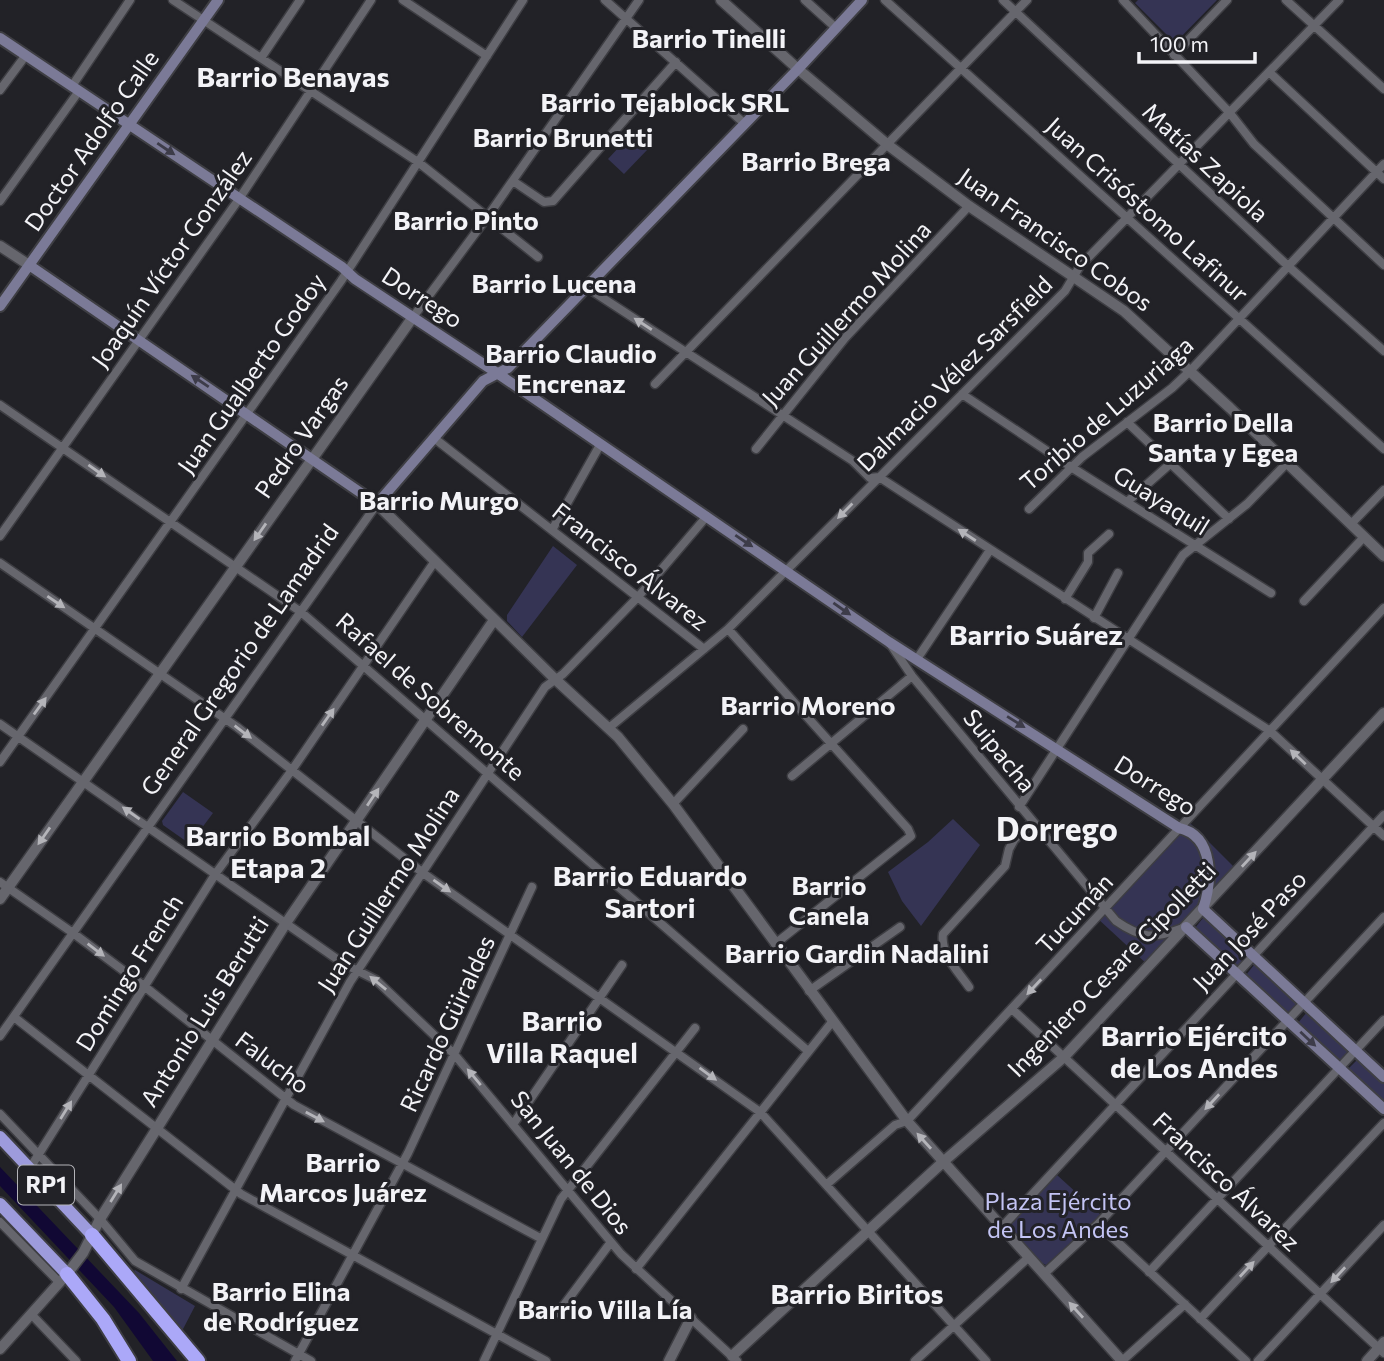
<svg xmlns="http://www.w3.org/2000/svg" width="1384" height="1361" font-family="Commissioner,sans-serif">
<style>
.green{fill:#353454}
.water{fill:#110834}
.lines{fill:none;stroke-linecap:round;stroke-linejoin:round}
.minor-casing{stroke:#3e3e43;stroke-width:11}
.tertiary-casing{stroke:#3e3e43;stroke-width:13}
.secondary-casing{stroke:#3e3e43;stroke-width:14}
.trunk-casing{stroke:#3e3e43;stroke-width:16}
.motorway-casing{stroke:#3e3e43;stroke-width:18}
.minor{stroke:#66666d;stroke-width:8}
.tertiary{stroke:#66666d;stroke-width:10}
.secondary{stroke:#7b7a97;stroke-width:10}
.trunk{stroke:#9d9bdc;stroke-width:12}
.motorway{stroke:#aba8f8;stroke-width:14}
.oneway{fill:#3d3c49}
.oneway2{fill:#b4b4b9}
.labels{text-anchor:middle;stroke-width:6;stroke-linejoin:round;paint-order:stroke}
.shield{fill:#222227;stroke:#b4b4b9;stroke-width:2}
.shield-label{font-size:23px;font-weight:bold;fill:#f3f3f7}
.street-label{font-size:24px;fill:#f3f3f7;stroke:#222227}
.park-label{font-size:24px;fill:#c3c4f4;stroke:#222227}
.neighbourhood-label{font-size:26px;font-weight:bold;fill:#f3f3f7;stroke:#222227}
.quarter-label{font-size:28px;font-weight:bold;fill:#f3f3f7;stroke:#222227}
.district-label{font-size:32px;font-weight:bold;fill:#f3f3f7;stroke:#222227}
</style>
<rect width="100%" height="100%" fill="#222227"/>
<path class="green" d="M1138 0H1217L1175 43 1135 3Z
M631 134 648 149 624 174 608 159Z
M553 546 577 565 522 637 507 621V615Z
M183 792 213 813 190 844 163 825 162 821Z
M953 819 980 845 921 926 902 901 888 872 928 842Z
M1187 820 1238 871 1149 966 1097 918Z
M1203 918 1247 956 1238 966 1195 928Z
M1254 965 1297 1003 1288 1013 1246 975Z
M1307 1012 1349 1051 1340 1060 1298 1023Z
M1357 1060 1384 1084V1103L1348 1069Z
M1057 1175 1101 1215 1046 1265 1040 1262 1010 1226 1014 1220Z
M135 1270 195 1306 182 1331 134 1271Z"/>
<path class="water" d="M0 1167 139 1313 177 1361H153L114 1307 0 1186Z"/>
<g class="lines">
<g class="minor-casing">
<path id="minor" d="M173 0 418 162 538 257
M403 0 487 56
M605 0 745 124
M805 0 836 28
M885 0 1384 449
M1003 0 1288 266 1384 351
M1123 0 1229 112 1254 144 1384 265
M1286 0 1384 89
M1174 55 1227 0
M261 58 300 0
M1269 72 1384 179
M72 86 130 0
M0 90 26 55
M628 116 676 62
M513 181 544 202 553 201 626 118
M0 201 79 91
M586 287 853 461 870 478 879 477 1270 731 1384 836
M413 317 488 216 639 0
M655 384 1027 0
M962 394 1071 467 1271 593
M0 405 301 612 808 1051
M1127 422 1229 519
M434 438 704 649
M756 449 845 338 969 206
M1127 502 1170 464
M1029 509 1082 457 1172 388 1190 371 1384 164
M1351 524 1384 490
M552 530 600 445
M0 536 239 199 371 0
M0 563 237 727 423 873 760 1112 986 1361
M1065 599 1088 562V553L1109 534
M1304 601 1364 537
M1094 618 1118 573
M728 629 908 829 911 836 775 944
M891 645 912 676 1116 921C1142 939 1154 939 1183 928
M917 659 990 550
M0 724 344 964 376 980 454 1054 621 1254 737 1361
M610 727 728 629 1065 291 1080 266 1339 0
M0 762 341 281 523 0
M792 776 912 676
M673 804 743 729
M1019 807 1183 555 1247 504 1287 463
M0 882 73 933 144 986 294 1105 542 1239
M969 987C958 971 940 954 943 934L1005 866 1009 849 1014 840 1032 822
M809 991 900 927
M1013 1010 1384 1353
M14 1017 241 1194 546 1361
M0 1036 377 504
M0 1114 100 1219 135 1261 311 1361
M514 1123 622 965
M30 1168 216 873 292 770 435 561
M826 1185 895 1125 907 1121 1384 608
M0 1222 60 1283
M1098 1224 1246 1361
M1002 1227 1384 815
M636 1269 832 1022
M1149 1272 1384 1020
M1044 1274 1098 1224 1384 917
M181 1289 350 982 545 687 563 674 638 597 707 516
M558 1313 611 1242
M31 1314 76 1361
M1200 1319 1384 1123
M295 1361 408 1153 532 887
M484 1361 561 1199 695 1028
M915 1361 1029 1257
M1122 1361 1185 1304
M1258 1361 1384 1225"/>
</g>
<g class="tertiary-casing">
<path id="tertiary" d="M721 0 798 69 888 145 969 206 1124 311 1230 408 1384 556
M0 246 29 265
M377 504 555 679 618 737 673 804 907 1121 1122 1361
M0 899 413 317
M0 1349 67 1274 83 1253 100 1219 286 923 494 620
M732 1356 943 1162 1064 1057 1384 713
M669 1361 691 1318
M1367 1361 1384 1342"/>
</g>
<g class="secondary-casing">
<path id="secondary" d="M0 38 342 267 355 279 497 373 889 642 1179 828C1215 836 1212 883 1203 909L1384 1077
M29 265 377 504 483 381 508 368 798 69 862 0
M0 306 218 0
M1186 927 1384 1109"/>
</g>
<g class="trunk-casing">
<path id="trunk" d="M0 1137 92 1235
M0 1204 67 1274"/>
</g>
<g class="motorway-casing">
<path id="motorway" d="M92 1235 198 1361
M67 1274 103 1319 129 1361"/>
</g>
<use href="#minor" class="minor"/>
<use href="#tertiary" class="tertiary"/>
<use href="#secondary" class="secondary"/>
<use href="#trunk" class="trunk"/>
<use href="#motorway" class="motorway"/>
</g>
<defs><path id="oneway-solid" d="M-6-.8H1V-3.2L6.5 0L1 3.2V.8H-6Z" transform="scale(1.75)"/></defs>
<g class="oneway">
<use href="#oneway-solid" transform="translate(166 149) rotate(34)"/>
<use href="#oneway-solid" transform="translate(200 381) rotate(-146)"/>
<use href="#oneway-solid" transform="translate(744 541) rotate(34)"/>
<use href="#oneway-solid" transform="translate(842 609) rotate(35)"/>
<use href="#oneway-solid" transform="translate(1016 722) rotate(32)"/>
<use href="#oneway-solid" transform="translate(1308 1039) rotate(43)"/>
</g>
<g class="oneway2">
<use href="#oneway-solid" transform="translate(643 324) rotate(-147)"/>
<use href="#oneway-solid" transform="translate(97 471) rotate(35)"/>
<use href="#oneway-solid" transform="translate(845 511) rotate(135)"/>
<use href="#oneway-solid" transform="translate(260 532) rotate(125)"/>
<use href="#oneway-solid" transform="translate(967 535) rotate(-147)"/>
<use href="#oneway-solid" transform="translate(56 602) rotate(34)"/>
<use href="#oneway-solid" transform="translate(40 706) rotate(-54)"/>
<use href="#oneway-solid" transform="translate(328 717) rotate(-55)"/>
<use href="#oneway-solid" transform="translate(243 732) rotate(37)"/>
<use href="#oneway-solid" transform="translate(1298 757) rotate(-137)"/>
<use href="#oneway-solid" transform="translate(373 797) rotate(-56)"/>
<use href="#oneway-solid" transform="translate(131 813) rotate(-145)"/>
<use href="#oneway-solid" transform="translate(44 836) rotate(125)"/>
<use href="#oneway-solid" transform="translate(1249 859) rotate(-47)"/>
<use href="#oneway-solid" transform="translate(442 886) rotate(35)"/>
<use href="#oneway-solid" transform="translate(96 950) rotate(37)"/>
<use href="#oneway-solid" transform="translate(378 983) rotate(-141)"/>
<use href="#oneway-solid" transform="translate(1034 987) rotate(133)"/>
<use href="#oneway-solid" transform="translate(708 1074) rotate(36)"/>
<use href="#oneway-solid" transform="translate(474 1077) rotate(-130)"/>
<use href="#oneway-solid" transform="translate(1212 1102) rotate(133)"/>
<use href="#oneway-solid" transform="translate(66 1110) rotate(-58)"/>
<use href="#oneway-solid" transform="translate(315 1117) rotate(28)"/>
<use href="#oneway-solid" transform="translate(924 1141) rotate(-132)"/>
<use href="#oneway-solid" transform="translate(116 1193) rotate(-58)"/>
<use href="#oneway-solid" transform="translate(1247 1269) rotate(-47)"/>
<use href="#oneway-solid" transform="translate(1338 1275) rotate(133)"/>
<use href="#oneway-solid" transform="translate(1076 1310) rotate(-132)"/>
</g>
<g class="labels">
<rect class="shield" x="18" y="1165.5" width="56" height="39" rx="5"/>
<g class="shield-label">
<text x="46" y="1193">RP1</text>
</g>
<g class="street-label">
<text transform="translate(92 141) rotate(-55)" y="8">Doctor Adolfo Calle</text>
<text transform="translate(1205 163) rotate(43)" y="8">Matías Zapiola</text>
<text transform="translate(1147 210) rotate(42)" y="8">Juan Crisóstomo Lafinur</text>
<text transform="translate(1055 240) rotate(35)" y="8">Juan Francisco Cobos</text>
<text transform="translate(172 259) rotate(-55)" y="8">Joaquín Víctor González</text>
<text transform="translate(422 298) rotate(33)" y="8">Dorrego</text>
<text transform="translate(847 314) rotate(-48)" y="8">Juan Guillermo Molina</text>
<text transform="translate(252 374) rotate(-55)" y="8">Juan Gualberto Godoy</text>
<text transform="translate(955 374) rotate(-45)" y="8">Dalmacio Vélez Sarsfield</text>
<text transform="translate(1107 414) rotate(-41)" y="8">Toribio de Luzuriaga</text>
<text transform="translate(302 437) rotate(-55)" y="8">Pedro Vargas</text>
<text transform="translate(1161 501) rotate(32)" y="8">Guayaquil</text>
<text transform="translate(630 567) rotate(38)" y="8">Francisco Álvarez</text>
<text transform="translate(240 660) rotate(-55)" y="8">General Gregorio de Lamadrid</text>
<text transform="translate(430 697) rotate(41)" y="8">Rafael de Sobremonte</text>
<text transform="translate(999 751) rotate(51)" y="8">Suipacha</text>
<text transform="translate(1155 786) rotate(32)" y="8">Dorrego</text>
<text transform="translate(389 890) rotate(-57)" y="8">Juan Guillermo Molina</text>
<text transform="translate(1075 914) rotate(-47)" y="8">Tucumán</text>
<text transform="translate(1250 931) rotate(-47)" y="8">Juan José Paso</text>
<text transform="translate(1112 970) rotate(-46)" y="8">Ingeniero Cesare Cipolletti</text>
<text transform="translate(130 973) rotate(-58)" y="8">Domingo French</text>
<text transform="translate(205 1012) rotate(-58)" y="8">Antonio Luis Berutti</text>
<text transform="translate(448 1024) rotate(-65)" y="8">Ricardo Güiraldes</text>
<text transform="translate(272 1063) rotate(37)" y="8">Falucho</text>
<text transform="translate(571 1163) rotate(51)" y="8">San Juan de Dios</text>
<text transform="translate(1226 1182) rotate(43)" y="8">Francisco Álvarez</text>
</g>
<g class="park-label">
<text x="1058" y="1210">Plaza Ejército<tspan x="1058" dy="28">de Los Andes</tspan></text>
</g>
<g class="neighbourhood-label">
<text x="709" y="48">Barrio Tinelli</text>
<text x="665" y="112">Barrio Tejablock SRL</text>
<text x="563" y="147">Barrio Brunetti</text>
<text x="816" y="171">Barrio Brega</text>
<text x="466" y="230">Barrio Pinto</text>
<text x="554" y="293">Barrio Lucena</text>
<text x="571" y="363">Barrio Claudio<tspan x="571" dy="30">Encrenaz</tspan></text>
<text x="1223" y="432">Barrio Della<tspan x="1223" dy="30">Santa y Egea</tspan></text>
<text x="439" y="510">Barrio Murgo</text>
<text x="808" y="715">Barrio Moreno</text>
<text x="829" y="895">Barrio<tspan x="829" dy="30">Canela</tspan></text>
<text x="857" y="963">Barrio Gardin Nadalini</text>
<text x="343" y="1172">Barrio<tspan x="343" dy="30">Marcos Juárez</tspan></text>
<text x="281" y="1301">Barrio Elina<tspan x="281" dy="30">de Rodríguez</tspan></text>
<text x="605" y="1319">Barrio Villa Lía</text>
</g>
<g class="quarter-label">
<text x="293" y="87">Barrio Benayas</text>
<text x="1036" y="645">Barrio Suárez</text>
<text x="278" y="846">Barrio Bombal<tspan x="278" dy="32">Etapa 2</tspan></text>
<text x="650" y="886">Barrio Eduardo<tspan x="650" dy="32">Sartori</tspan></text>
<text x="562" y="1031">Barrio<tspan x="562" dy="32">Villa Raquel</tspan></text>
<text x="1194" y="1046">Barrio Ejército<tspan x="1194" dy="32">de Los Andes</tspan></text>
<text x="857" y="1304">Barrio Biritos</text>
</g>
<g class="district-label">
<text x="1057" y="841">Dorrego</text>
</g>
</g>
<path d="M1139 52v10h116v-10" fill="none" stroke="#f3f3f7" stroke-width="3.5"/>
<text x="1150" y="52" font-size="21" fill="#f3f3f7" stroke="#222227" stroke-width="5" paint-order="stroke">100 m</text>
</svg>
